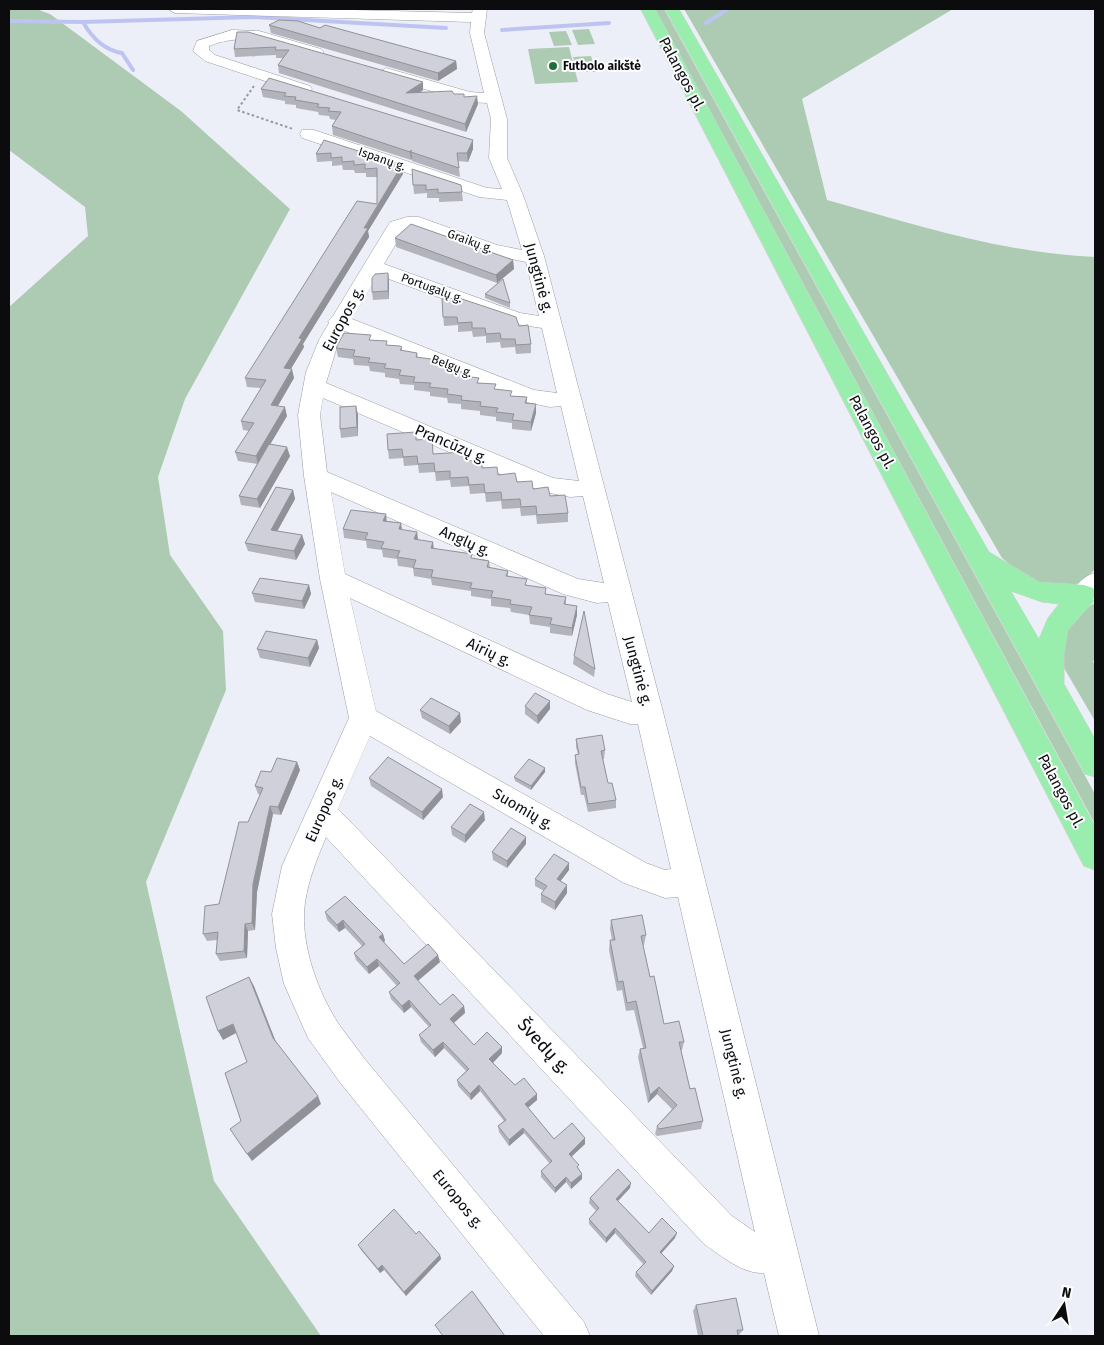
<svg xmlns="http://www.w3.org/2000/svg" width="1104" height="1345" font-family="'Fira Sans',sans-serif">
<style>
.green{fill:#accbb2}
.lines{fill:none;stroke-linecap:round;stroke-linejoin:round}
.stream{stroke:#bdc4f1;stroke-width:4}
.minor-casing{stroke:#9a9ca4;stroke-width:1}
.highway-casing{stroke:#cececf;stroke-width:1}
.path{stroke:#97989f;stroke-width:2;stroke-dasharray:2.5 2.5;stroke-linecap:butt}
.minor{fill:#fff;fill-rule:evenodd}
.highway{fill:#99eead;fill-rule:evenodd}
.wall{fill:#b2b3bb}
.shaded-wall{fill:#919298}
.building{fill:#cfd0d9;stroke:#919298}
.poi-dot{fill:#226c3a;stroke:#fcfdfe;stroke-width:2}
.labels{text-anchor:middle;stroke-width:4;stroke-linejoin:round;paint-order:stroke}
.far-poi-label{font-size:12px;font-weight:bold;fill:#0c0c0f;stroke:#fcfdfe;text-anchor:start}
.far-street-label{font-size:12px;fill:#0c0c0f;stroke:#fcfdfe}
.street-label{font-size:15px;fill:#0c0c0f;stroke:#fcfdfe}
.near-street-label{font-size:18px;fill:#0c0c0f;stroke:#fcfdfe}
</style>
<rect width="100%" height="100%" fill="#edeff8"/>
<path class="green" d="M9 9H36L50 14 181 111 290 209 185 399 158 477 170 555 223 631 226 690 146 882 214 1181 321 1336H9V307L88 236 85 207 9 150Z
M655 9H664L1095 794V824Z
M684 9H953L802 99 827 200C916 225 1003 253 1095 257V569C1063 606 1032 584 1002 558Z
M589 29 595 44 578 45 572 30Z
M566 31 572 45 554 46 549 32Z
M569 47 578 82 535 84 528 49Z
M591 56 596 72H578L573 57Z
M1095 603V657L1093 662 1095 665V721L1064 668V632L1080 612Z"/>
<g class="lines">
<path class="stream" d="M9 21 83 22C92 38 104 50 122 53L133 70
M83 22 253 17 446 28
M706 23 728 9
M502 30 609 23"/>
<g class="minor-casing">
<path id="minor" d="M168 9H313L472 13 473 9H487L484 33 507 119V158L523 195 544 256 663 712 819 1336H779L764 1273C742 1274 722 1256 704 1244L326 837C316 861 305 888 304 914 303 947 316 985 332 1013 340 1028 353 1042 363 1057L584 1322 590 1336H544L339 1081 308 1038 284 984 276 948 272 914 282 866 349 718 320 579 304 476 298 415 306 372 319 340 329 323 328 321 333 316 390 222 407 217H419L497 245 522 250 507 200 479 197 302 138 300 134 302 130H314L487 188 502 189 489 158 491 119 487 103 469 102 380 76 378 73 386 68 470 92 484 93 470 33 471 22 175 13ZM408 229H417L483 253 526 262 539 316 520 313 384 264 404 230ZM378 275 509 323 542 328 557 393 534 390 352 319ZM345 331 521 401 550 407 561 406 579 481 553 478 326 383 339 340ZM323 398 540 491 570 497 583 496 604 583 578 579 327 472 320 415ZM331 492 563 594 597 603 608 602 632 702 607 694 345 574ZM350 598 587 710 630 724H638L671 869 665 870 646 863 376 711ZM370 736 624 883 665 898 678 897 755 1232 732 1216 338 809Z
M232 30 259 31 321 49 324 52 316 57C277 47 249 30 209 46V50L215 55 310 86 312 89 310 92H298L205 61 193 51 197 41Z
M1095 573V599L1084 605 1075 602 1071 595C1077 584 1083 576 1095 573Z"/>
</g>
<g class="highway-casing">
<path id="highway" d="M641 9H655L1095 826V870L1084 866Z
M665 9H679L989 552 1039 582 1084 585 1093 588 1095 592 1093 602 1068 630 1064 653V684L1095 739V777L1085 774ZM1011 591 1042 602 1059 604 1048 618 1039 639Z"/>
</g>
<path class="path" d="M254 86 237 110 293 129"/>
<use href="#minor" class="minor"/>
<use href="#highway" class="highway"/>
</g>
<path class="wall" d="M269 25 320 28 456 61 457 69 438 81 271 33Z
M237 32 423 90 421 92 454 94 464 97 478 104 466 132 279 73 278 65 283 58H276V55L235 57 234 49Z
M269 78 473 149 468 162 458 161 460 177 412 161V159L411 160 333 135 332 126 336 120 330 119 329 116 319 115 318 112 296 108V105L285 104V101L263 97 261 89Z
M324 140 403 174 368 231 369 237 303 344 304 347 291 369 294 378 278 406 287 416 270 444 290 456 260 508 241 505 239 496 257 464 238 461 235 452 249 431 243 430 241 421 261 388 247 387 245 378 377 204V177H366V173H355L354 170H343L342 165 332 166V161L317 162 316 154Z
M412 169 461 185 463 201 439 202V198H427V193L414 194Z
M395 238 513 260 514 269 497 283 396 247Z
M388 273 389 282V299L373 300 372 292Z
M485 294 510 303V308L485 298Z
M442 299 519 326 531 344V353L516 354 515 347 501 348 500 342 486 343V336L473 337 472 331 458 332V325L444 326Z
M372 340 387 345 402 347V351L417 353 418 358 448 370 464 376 479 383 512 396 527 397V403L536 413 531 431 512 429V423L496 421V417L480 415V411L461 409V404L448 403 447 398 430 396V392L414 390V385L400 384 399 379 385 377V373L370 371 369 366 354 365 353 359 338 357 336 348Z
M356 406 358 415V436L341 438 340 429Z
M417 440 434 454 466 461 517 482 550 496 568 513V522L537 524 536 515 521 516 520 508 502 509 501 501 486 502 485 493 470 494 469 486 451 487 450 480 436 481 435 472 419 473 418 465 404 466 403 458 389 459 388 450Z
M293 490 295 499 277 531 302 535 305 544 296 560 248 551 245 543Z
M387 521 401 523 402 530 417 532 418 539 434 549 472 558 489 561 490 568 508 571V576L546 594 566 597V604L577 615 572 636 550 633V627L530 624 529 615 511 612 510 608 491 606V599L471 596V591L432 585 431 579 414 576 413 568 398 566 397 559 383 557 382 550 367 548 366 541 344 538 343 529Z
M309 585 311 594 304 609 255 602 252 593Z
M317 640 319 648 310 667 260 658 257 649Z
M574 656 595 669 594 677 573 664Z
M525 706 550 709 538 724 525 714Z
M420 710 461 722 450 734 422 718Z
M576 739 605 750 604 759H603L608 783 616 800V808L588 812 584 795H581L575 763V755L578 754 576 747Z
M297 762 300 770 281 815 273 814 257 892 255 930 248 931 247 958 220 961 216 954 217 940 207 941 203 934 219 904 248 822 260 795 258 794 255 786 271 772Z
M545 768V772L531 790 515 781 514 777Z
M369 778 443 797 423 820 371 786Z
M485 820 465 843 452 835 451 827Z
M526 844 507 868 493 860 492 852Z
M569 870 560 881 567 893 555 910 541 902V894L544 891 535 886V879Z
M325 912 383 934 385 941 383 942 404 964 440 962 418 981 440 1005 464 1006 465 1013 454 1023 474 1045 502 1053 493 1063 515 1085 537 1100 528 1108 554 1139 585 1138V1144L572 1156 579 1169 582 1174V1179L571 1189 566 1182 555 1193 541 1177V1171L550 1164 524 1133 509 1146 499 1132 498 1126 504 1121 480 1091 471 1100 458 1086 457 1080 466 1071 444 1048 435 1057 421 1042 419 1035 429 1027 411 1007 404 1013 391 999 389 992 397 986 379 966 369 974 356 960 354 953 362 946 345 928 339 932 327 920Z
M611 920 646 935 644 945H643L650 977 664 1024 684 1042 682 1050H681L690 1089 703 1121 701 1129 657 1136 655 1134 657 1126 672 1109 657 1094 648 1103 638 1057 640 1049 643 1048 634 1010 626 1011 622 990 617 991 609 950 610 940H612L610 929Z
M630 1188 618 1201 649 1233 675 1238 661 1253 674 1266 672 1271 651 1295 635 1276 636 1272 643 1264 615 1233 606 1243 589 1224V1219L596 1211 589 1203 590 1198Z
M416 1234 440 1255 441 1259 406 1296 384 1270 380 1273 361 1250 358 1245Z
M696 1305 743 1330 739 1335H738V1336H698L693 1311Z"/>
<path class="shaded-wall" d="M456 61 457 69 438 81V73Z
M423 82V90L407 101 406 93Z
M477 96 478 104 466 132 465 124Z
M473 140V149L468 162 467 153Z
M411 150 412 158 411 160 410 152Z
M402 165 403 174 368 231 369 237 303 344 304 347 286 377 284 368 299 338Z
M513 260 514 269 497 283 496 275Z
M388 273 389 282V299L388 291Z
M292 369 294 378 273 414 271 405Z
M536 404V413L531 431V422Z
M356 406 358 415V436L357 427Z
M285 407 287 416 258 465 256 456Z
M287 447 290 456 260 508 257 499Z
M293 490 295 499 273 539 271 530Z
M386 514 387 523 383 521Z
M401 523 402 532 399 529Z
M417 532 418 541 414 539Z
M302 535 305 544 296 560 294 551Z
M433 542 434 550 431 548Z
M309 585 311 594 304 609 302 601Z
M577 606V615L572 636V628Z
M317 640 319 648 310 667 308 658Z
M550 701V709L538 724 537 716Z
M460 713 461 722 450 734 449 726Z
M297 762 300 770 281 815 278 807Z
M545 768V772L531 790V786Z
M442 789 443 797 423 820 422 812Z
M270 806 273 814 257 892 255 930 252 923 253 884Z
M484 812 485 820 465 843V835Z
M526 837V844L507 868V861Z
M569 863V870L556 887 557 879Z
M567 885V893L555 910V902Z
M343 920 345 928 339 932 337 925Z
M245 924 248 931 247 958 244 951Z
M383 934 385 941 381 945 379 937Z
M438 955 440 962 415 983 414 976Z
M377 959 379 966 369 974 367 967Z
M249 977 254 986 278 1047 273 1038Z
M409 1000 411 1007 404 1013 402 1006Z
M464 1006 465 1013 451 1025 450 1019Z
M233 1024 238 1032 223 1040 218 1031Z
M443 1042 444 1048 435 1057 433 1050Z
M502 1047V1053L490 1066 489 1059Z
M479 1085 480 1091 471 1100 470 1094Z
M659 1087 657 1094 648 1103 650 1095Z
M537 1094V1100L525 1110V1104Z
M318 1096 321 1104 252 1161 247 1154Z
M523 1128 524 1133 509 1146V1140Z
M585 1138V1144L569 1159V1154Z
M582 1174V1179L571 1189V1183Z
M566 1177V1182L555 1193V1188Z
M631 1183 630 1188 615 1204 616 1199Z
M615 1228V1233L606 1243V1238Z
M677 1233 675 1238 659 1256 660 1252Z
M440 1255 441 1259 406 1296 404 1292Z
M382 1265 384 1270 380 1273 378 1269Z
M674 1266 672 1271 651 1295 652 1291Z"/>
<path class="building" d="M279 20 298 21 320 28 325 25 456 61 438 73 269 25Z
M237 32H248L423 82 406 93 452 91 454 94H464V97L477 96 465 124 278 65 289 50H275L276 47 234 49Z
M269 78 473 140 467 153H457L459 168 411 152V150L410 152 332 126 341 112 328 111 330 108 317 107 319 104 295 100 296 97 284 96 286 93 261 89Z
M324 140 402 165 364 228H368L299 338 302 339 284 368 292 369 271 405 285 407 256 456 235 452 254 423 241 421 266 380 245 378 357 201 377 204V168L365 169V164L354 165V161L342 162V157L331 158V153L316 154Z
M412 169 461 185 462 192 438 193V189L426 190V185H413Z
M411 224 513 260 496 275 395 238Z
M388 273V291L372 292V278L375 274Z
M503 279 510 303 485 294Z
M459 298 516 317 519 326 528 325 531 344 516 345 515 339H501L500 333 486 334 485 328H472V322L458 323 457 317H443L442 299Z
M344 333 371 335 369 340 387 341 386 345 400 346 402 347 400 350 417 353 416 357 431 359 430 363 448 365 446 370 464 372 463 376 479 378 477 383 496 384 494 389 512 391 510 396 527 397 525 403 536 404 531 422 512 420 514 414 496 412 498 408 480 406 481 402 461 400 462 396 447 394 448 389 429 387 431 383 413 382 415 377 399 375 401 370 384 368 386 364 368 362 370 358 353 356 355 350 336 348Z
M356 406 357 427 340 429V407Z
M416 432V440L432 439 433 454 464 452 466 461 482 460V468L497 467 498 475 515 473 517 482 532 481 533 489 548 487 550 496 565 495 568 513 537 515 536 506 521 507 520 499 502 500 501 492 485 493 484 484 469 485 468 477 450 478V471L435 472 434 463 418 464 417 456 403 457 402 449 388 450 387 434Z
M269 444 287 447 257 499 239 496Z
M276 487 293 490 271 530 302 535 294 551 245 543Z
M351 510 386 514 383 521 401 523 399 529 417 532 414 539 433 542 431 548 472 554 471 558 489 561 487 567 508 571 506 576 527 579 525 585 546 588 545 594 566 597 564 604 577 606 572 628 550 624 552 618 529 615 532 607 510 604 511 600 491 597 493 591 470 588 472 583 431 577 433 570 413 568 416 560 397 557 400 551 381 548 384 542 365 539 368 533 343 529Z
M260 578 309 585 302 601 252 593Z
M584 611 595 669 574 656Z
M266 631 317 640 308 658 257 649Z
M535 693 550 701 537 716 525 706Z
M431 698 460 713 449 726 420 710Z
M602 735 605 750 601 751 608 783H612L616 800 588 804 585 787H581L575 755 579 754 576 739Z
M388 757 442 789 422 812 369 778Z
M277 758 297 762 278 807 270 806 253 884 252 923 245 924 244 951 216 954 218 932 203 934 205 906 219 904 239 822H248L263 788 255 786 261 771 271 772Z
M529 759 545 768 531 786 514 777Z
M470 804 484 812 465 835 451 827Z
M511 828 526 837 507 861 492 852Z
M554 854 569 863 557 879 567 885 555 902 541 894 547 886 535 879Z
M345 896 383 934 379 937 404 964 428 944 438 955 414 976 440 1005 453 994 464 1006 450 1019 474 1045 487 1032 502 1047 489 1059 515 1085 524 1078 537 1094 525 1104 554 1139 572 1123 585 1138 569 1154 579 1165 577 1167 582 1174 571 1183 566 1177 555 1188 541 1171 552 1161 523 1128 509 1140 498 1126 506 1120 479 1085 470 1094 457 1080 469 1069 443 1042 433 1050 419 1035 431 1025 409 1000 402 1006 389 992 400 983 377 959 367 967 354 953 365 944 343 920 337 925 325 912Z
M642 915 646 935 641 936 650 977 654 976 664 1024 679 1021 684 1042H679L690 1089 695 1088 703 1121 659 1129 657 1126 677 1105 659 1087 650 1095 640 1049 646 1048 636 1001 627 1003 623 981 618 982 610 940H615L611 920Z
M249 977 273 1038 318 1096 247 1154 230 1129 241 1121 225 1073 247 1062 233 1024 218 1031 206 997Z
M618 1169 631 1183 616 1199 649 1233 662 1218 677 1233 660 1252 674 1266 652 1291 636 1272 646 1262 615 1228 606 1238 589 1219 599 1208 590 1198Z
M394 1209 416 1234 419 1231 440 1255 404 1292 382 1265 378 1269 358 1245Z
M472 1291 505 1336H443L435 1325Z
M736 1298 743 1330H737L738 1336H701H703L696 1305Z"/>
<circle class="poi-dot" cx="553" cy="66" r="5"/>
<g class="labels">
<g class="far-poi-label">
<text x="563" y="70">Futbolo aikštė</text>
</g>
<g class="far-street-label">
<text transform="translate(382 159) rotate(19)" y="4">Ispanų g.</text>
<text transform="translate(470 241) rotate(20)" y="4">Graikų g.</text>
<text transform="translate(432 288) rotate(20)" y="4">Portugalų g.</text>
<text transform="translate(452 366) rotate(21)" y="4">Belgų g.</text>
</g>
<g class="street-label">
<text transform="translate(682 74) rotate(62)" y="5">Palangos pl.</text>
<text transform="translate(539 278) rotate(75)" y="5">Jungtinė g.</text>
<text transform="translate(343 319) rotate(-62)" y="5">Europos g.</text>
<text transform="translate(872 432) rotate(62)" y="5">Palangos pl.</text>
<text transform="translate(451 444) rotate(23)" y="5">Prancūzų g.</text>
<text transform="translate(465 541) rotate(24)" y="5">Anglų g.</text>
<text transform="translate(489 652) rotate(25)" y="5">Airių g.</text>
<text transform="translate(638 671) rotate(75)" y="5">Jungtinė g.</text>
<text transform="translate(1061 791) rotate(62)" y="5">Palangos pl.</text>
<text transform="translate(324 809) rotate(-66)" y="5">Europos g.</text>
<text transform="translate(523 809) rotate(30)" y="5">Suomių g.</text>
<text transform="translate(734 1064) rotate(76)" y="5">Jungtinė g.</text>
<text transform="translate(458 1199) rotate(51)" y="5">Europos g.</text>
</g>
<g class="near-street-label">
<text transform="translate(544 1046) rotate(47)" y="6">Švedų g.</text>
</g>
</g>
<rect width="1104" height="1345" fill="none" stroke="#0c0c0f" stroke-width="20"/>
<g transform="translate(1064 1305) rotate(12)" stroke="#fcfdfe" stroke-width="4" paint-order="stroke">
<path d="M0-4L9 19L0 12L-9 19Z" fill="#0c0c0f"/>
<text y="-8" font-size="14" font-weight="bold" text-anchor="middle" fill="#0c0c0f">N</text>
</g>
</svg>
